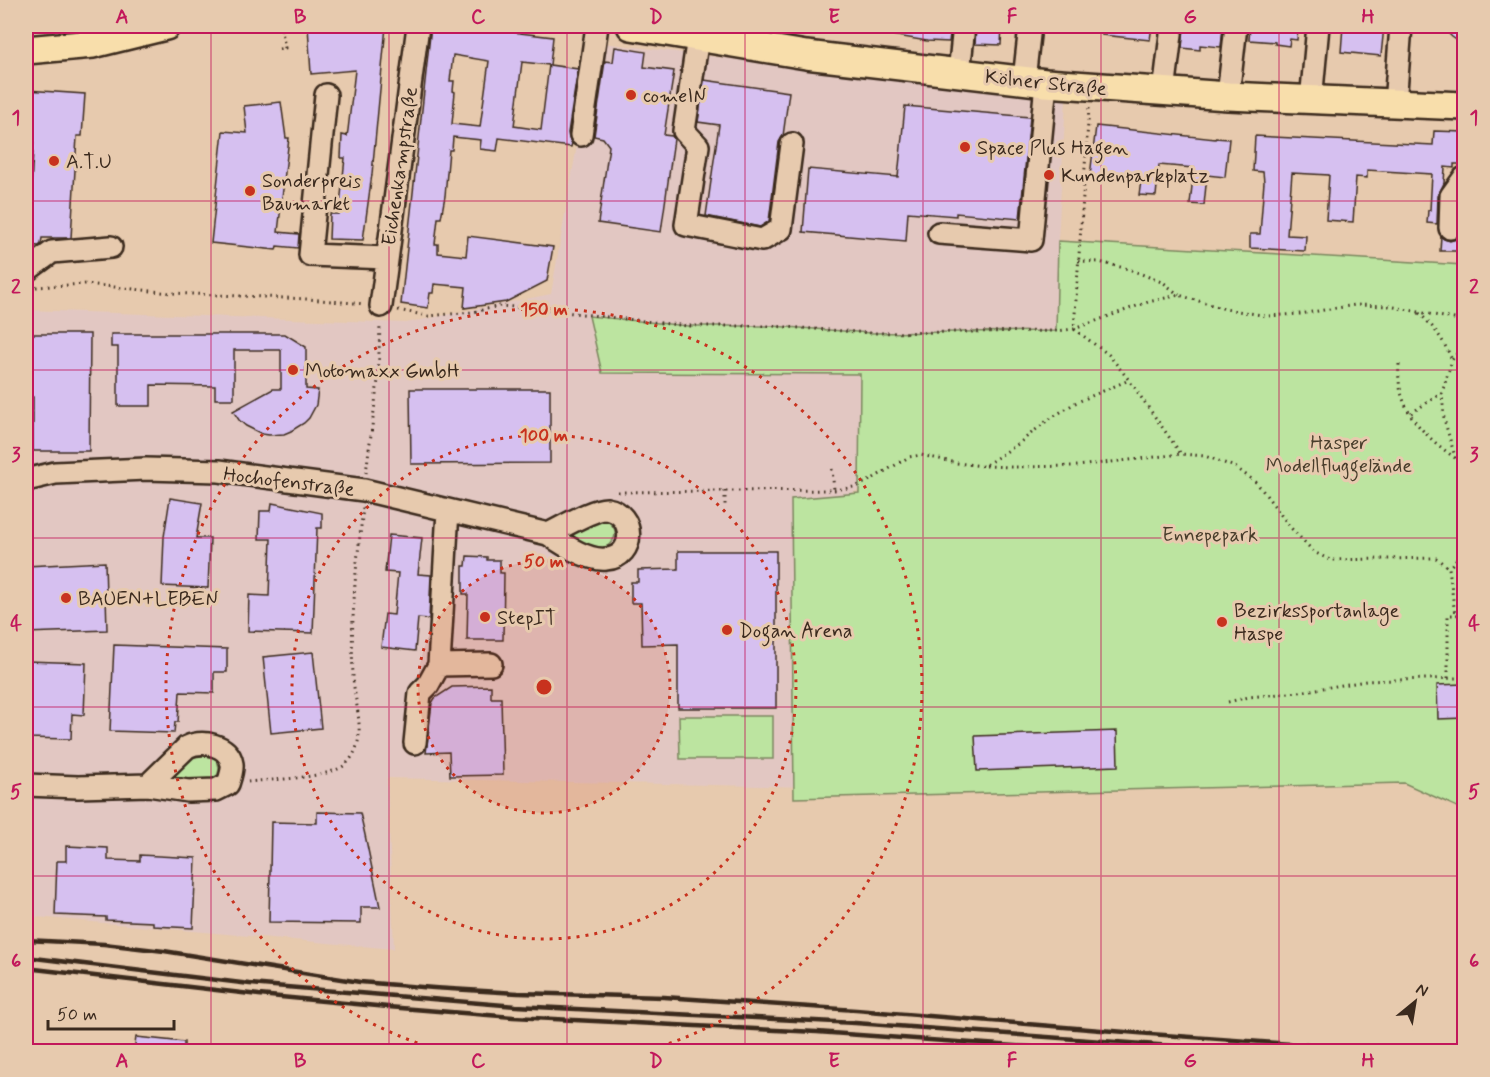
<svg xmlns="http://www.w3.org/2000/svg" width="1490" height="1077" font-family="Mynerve,sans-serif">
<style>
.built{fill:#e2c7c2}
.green{fill:#bce4a0;stroke:#7c875f;stroke-width:1.5}
.building{fill:#d6c0f0;stroke:#3b2a1e;stroke-width:1.5;fill-rule:evenodd}
.lines{fill:none;stroke-linecap:round;stroke-linejoin:round}
.minor-casing{stroke:#3b2a1e;stroke-width:26}
.major-casing{stroke:#3b2a1e;stroke-width:32}
.path{stroke:#3b2a1e;stroke-width:3;stroke-dasharray:1.5 4.5;stroke-linecap:butt}
.minor{stroke:#e7caae;stroke-width:21}
.major{stroke:#f8deab;stroke-width:27}
.rail{stroke:#3b2a1e;stroke-width:4.5}
.grid{fill:none;stroke:#c2185b;stroke-width:1.5;stroke-opacity:0.55}
.ring{fill:none;stroke:#c8321e;stroke-width:3;stroke-dasharray:3 6}
.poi-dot{fill:#c8321e;stroke:#e7caae;stroke-width:2}
.labels{text-anchor:middle;stroke-width:6;stroke-linejoin:round;paint-order:stroke}
.street-label{font-size:20px;fill:#3b2a1e;stroke:#e7caae}
.poi-label{font-size:20px;fill:#3b2a1e;stroke:#e7caae;text-anchor:start}
.park-label{font-size:20px;fill:#483d2b;stroke:#e7caae}
.centre{fill:#c8321e;stroke:#e7caae;stroke-width:3}
.ring-label{font-size:18px;text-anchor:middle;font-weight:bold;fill:#c8321e;stroke:#e7caae;stroke-width:6;stroke-linejoin:round;paint-order:stroke}
.neatline{fill:none;stroke:#c2185b;stroke-width:2}
.grid-label{font-size:20px;text-anchor:middle;font-weight:bold;fill:#c2185b}
</style>
<rect width="100%" height="100%" fill="#e7caae"/>
<filter id="ink" filterUnits="userSpaceOnUse"><feTurbulence type="fractalNoise" baseFrequency=".0167" numOctaves="2"/><feDisplacementMap in="SourceGraphic" scale="12" xChannelSelector="R" yChannelSelector="G"/><feConvolveMatrix kernelMatrix="1 2 1 2 8 2 1 2 1" color-interpolation-filters="sRGB"/></filter>
<g filter="url(#ink)">
<path class="built" d="M595 42 1066 100 1058 241 1056 353 875 482 795 520 810 787 387 778 394 949 26 916V310L406 323 551 294Z"/>
<path class="green" d="M1058 241 1464 265V810L1404 783 794 798 791 499 859 493 860 374 602 373 589 316 688 326H772L871 333 1056 331Z
M602 518C619 526 619 538 605 548L598 549 570 539 568 536 570 531Z
M679 716H773V759H680Z
M199 753 213 755C221 764 222 778 208 782 200 783 186 781 178 780L175 779 174 775 175 773Z"/>
<path class="building" d="M308 26H386L372 174 363 240 329 239 330 214H339L345 158H341L342 135 347 136 348 130 355 70 311 74Z
M431 26H460L553 37 550 65 578 69 568 133 569 139 572 143 571 147 499 138 497 151 480 149 481 140 453 137 452 150H449L445 196 441 218H438L435 244H438V253L466 256 468 236 553 247 547 281 506 302 464 308 466 287 434 284 433 293H430L428 308 401 304ZM453 55 489 61 480 127 452 124 455 92 453 91 454 81H450ZM522 62 549 65 541 130 514 126Z
M880 26H951L949 42 927 41 879 33Z
M976 26H1002L1001 45 975 44Z
M1102 26H1152L1150 40 1102 35Z
M1184 26H1223L1221 47 1200 45V50L1182 48Z
M1250 26H1298L1297 40 1290 39 1289 46 1275 44V42L1249 40Z
M1343 26H1384L1381 56 1341 52Z
M1441 26H1464V45L1452 37Z
M615 47 646 52 644 67 674 71 664 135 672 136 674 139 661 232 598 223 609 146 603 138 594 136 605 61 613 62Z
M704 80 789 92 783 136 779 142 769 221 760 227 706 216 719 125 698 122Z
M26 90 85 94 82 136H77L71 238H42L41 244 39 246 26 245V187H31L34 133H26Z
M281 102 286 138H289L278 232 299 234 298 248 277 246 276 250 211 243 223 131 247 133 244 106Z
M905 106 1030 117 1020 219 956 213V216L908 212 906 241 803 232 808 169 898 177Z
M1096 126 1215 139V138L1229 139 1225 177 1207 175 1204 205 1190 204 1194 168 1159 165 1156 196 1139 195 1141 181 1090 176Z
M1434 131 1464 132V164H1454V168L1445 167 1444 183 1438 196 1437 224 1427 223 1428 210H1430L1432 174 1367 170V178L1356 177 1353 222 1326 220 1329 175 1292 173 1287 235 1306 236 1305 251 1250 248V234H1260L1264 182 1263 172 1253 171 1255 136 1433 145Z
M1464 199V251H1440L1441 236 1444 239 1450 241 1456 239 1461 234 1463 228Z
M26 334H90L89 451H33V397H26Z
M111 334H285L306 347V389L318 390 316 405 309 418 304 423 291 431 284 434 269 435 262 434 246 426 239 420 233 411 273 389H281V350H234V399H215V386L151 385V406H118V347H111Z
M410 389H550V463L411 464Z
M170 498 202 503 196 538H210L208 588 162 586 164 537Z
M272 503 322 513V528H317L313 633 248 631 249 595 269 596 271 539H259L260 511H271Z
M389 535 422 538 418 574 431 575 429 619 418 618 415 651 381 647 385 614 394 615 398 573 385 572Z
M678 551H776V708H678V644L642 645 641 603H631V582H638V570L678 569Z
M467 556 487 557V560H500V573H504L503 640H467L468 594H463V566H466Z
M105 562 107 630 26 633V566Z
M114 645 227 649V672H214V693L180 692 178 722H175L174 733 110 731Z
M313 652 321 728 271 733 263 657Z
M26 661 86 663 84 715 72 714 71 739 26 738Z
M1464 684V718L1438 719 1437 685Z
M491 686V698H501L503 775 450 776 449 752 426 753 432 703 435 698 452 687Z
M1117 731 1118 766 977 771 975 736Z
M317 812 360 813 365 835 380 907H361V923L269 922 271 822 317 823Z
M66 846 108 848V860L140 861V855L196 858 193 928 153 926V922L106 920V917L55 915 57 861H66Z
M136 1037 184 1042V1052H134Z"/>
<g class="lines">
<g class="minor-casing">
<path id="minor" d="M698 37 684 131 698 146 686 225 762 240 781 229 792 144
M959 73 964 26
M1024 80 1030 26
M1164 92 1172 26
M326 95 310 255 387 258
M1228 96 1236 26
M1311 101 1318 26
M1395 104 1401 26
M581 135 597 26
M1450 228 1451 196 1464 178
M939 233 1031 240 1046 83
M26 271 52 252 111 247
M381 306 418 26
M26 480 55 473 146 469 219 471 364 490 548 534C562 544 588 561 606 559 637 557 635 513 607 509 594 508 561 528 548 534
M448 510 439 665 491 664
M415 743 420 693 428 685 439 665
M26 785 78 787 148 785 188 791 216 790 228 784C230 778 233 770 232 764 229 744 202 740 187 747L148 785"/>
</g>
<g class="major-casing">
<path id="major" d="M631 26 806 55 1046 83 1228 96 1464 106
M26 50 93 44 166 26"/>
</g>
<path class="path" d="M279 49 285 48 281 26
M1089 108 1074 329 1109 355 1129 380 1181 454 1205 456 1235 467 1257 483 1290 527 1314 552 1330 560 1436 558 1449 568
M1078 261 1099 262 1129 269 1164 283 1179 295
M36 287 86 284 171 293 308 299 365 304
M398 310 428 316 473 312 500 306 529 308 688 326H772L871 333 1057 331 1074 329 1148 302 1179 295 1225 309 1268 316 1300 314 1355 305 1389 306 1464 321
M1419 313C1435 328 1443 339 1452 360
M1464 344 1452 360 1442 393 1444 419 1456 460 1464 474
M1399 364C1395 408 1422 434 1455 458
M1411 413 1442 393
M986 466 1011 467 1077 466 1181 454
M832 469 834 490
M366 473 378 380 380 325
M725 491V506
M618 492 834 490 854 487 867 482 909 457 921 455 957 463 984 466 1018 444 1048 420 1075 403 1129 380
M1464 550 1449 568 1455 615 1464 614
M1448 678V615H1455
M1228 702 1249 697 1299 692 1366 681 1458 678
M248 782C272 779 330 779 346 764 370 741 354 704 353 676 352 652 352 627 354 603 355 571 360 539 363 507"/>
<use href="#minor" class="minor"/>
<use href="#major" class="major"/>
<path class="rail" d="M26 940 104 944 164 951 360 982 434 988 518 993 664 997 856 1010 1150 1034 1404 1052
M26 957 250 984 516 1006 855 1023 1255 1052
M26 968 259 995 388 1007 513 1017 817 1032 1100 1052"/>
</g>
</g>
<path class="grid" d="M211 26V1052M389 26V1052M567 26V1052M745 26V1052M923 26V1052M1101 26V1052M1279 26V1052M26 201H1464M26 370H1464M26 538H1464M26 707H1464M26 876H1464"/>
<circle cx="544" cy="687" r="126" fill="#c8321e" fill-opacity=".12"/>
<g class="ring">
<circle cx="544" cy="687" r="126"/>
<circle cx="544" cy="687" r="252"/>
<path d="M443 1051A378 378 0 1 1 645 1051"/>
</g>
<g class="poi-dot">
<circle cx="631" cy="95" r="6"/>
<circle cx="965" cy="147" r="6"/>
<circle cx="54" cy="161" r="6"/>
<circle cx="1049" cy="175" r="6"/>
<circle cx="250" cy="191" r="6"/>
<circle cx="293" cy="370" r="6"/>
<circle cx="66" cy="598" r="6"/>
<circle cx="485" cy="617" r="6"/>
<circle cx="1222" cy="622" r="6"/>
<circle cx="727" cy="630" r="6"/>
</g>
<g class="labels">
<g class="street-label">
<text transform="translate(1046 82) rotate(6)" y="7">Kölner Straße</text>
<text transform="translate(399 166) rotate(-82)" y="7">Eichenkampstraße</text>
<text transform="translate(289 481) rotate(7)" y="7">Hochofenstraße</text>
</g>
<g class="poi-label">
<text x="643" y="102">comeIN</text>
<text x="977" y="154">Space Plus Hagen</text>
<text x="66" y="168">A.T.U</text>
<text x="1061" y="182">Kundenparkplatz</text>
<text x="262" y="187">Sonderpreis<tspan x="262" dy="23">Baumarkt</tspan></text>
<text x="305" y="377">Motomaxx GmbH</text>
<text x="78" y="605">BAUEN+LEBEN</text>
<text x="1234" y="617">Bezirkssportanlage<tspan x="1234" dy="23">Haspe</tspan></text>
<text x="497" y="624">StepIT</text>
<text x="739" y="637">Dogan Arena</text>
</g>
<g class="park-label">
<text x="1339" y="449">Hasper<tspan x="1339" dy="23">Modellfluggelände</tspan></text>
<text x="1210" y="541">Ennepepark</text>
</g>
</g>
<circle cx="544" cy="687" r="9" class="centre"/>
<g class="ring-label">
<text x="544" y="315">150 m</text>
<text x="544" y="441">100 m</text>
<text x="544" y="567">50 m</text>
</g>
<rect width="1490" height="1077" fill="none" stroke="#e7caae" stroke-width="66"/>
<g transform="translate(1415 1002) rotate(30)" stroke="#e7caae" stroke-width="4.5" paint-order="stroke">
<path d="M0-4.5L10 22L0 15L-10 22Z" fill="#3b2a1e"/>
<text y="-9" font-size="16" font-weight="bold" text-anchor="middle" fill="#3b2a1e">N</text>
</g>
<path d="M48 1020v9h126v-9" fill="none" stroke="#3b2a1e" stroke-width="3"/>
<text x="57" y="1020" font-size="18" fill="#3b2a1e" stroke="#e7caae" stroke-width="4.5" paint-order="stroke">50 m</text>
<rect x="33" y="33" width="1424" height="1011" class="neatline"/>
<g class="grid-label">
<text x="122" y="23">A</text>
<text x="300" y="23">B</text>
<text x="478" y="23">C</text>
<text x="656" y="23">D</text>
<text x="834" y="23">E</text>
<text x="1012" y="23">F</text>
<text x="1190" y="23">G</text>
<text x="1368" y="23">H</text>
<text x="16" y="124">1</text>
<text x="1474" y="124">1</text>
<text x="16" y="293">2</text>
<text x="1474" y="293">2</text>
<text x="16" y="461">3</text>
<text x="1474" y="461">3</text>
<text x="16" y="630">4</text>
<text x="1474" y="630">4</text>
<text x="16" y="798">5</text>
<text x="1474" y="798">5</text>
<text x="16" y="967">6</text>
<text x="1474" y="967">6</text>
<text x="122" y="1067">A</text>
<text x="300" y="1067">B</text>
<text x="478" y="1067">C</text>
<text x="656" y="1067">D</text>
<text x="834" y="1067">E</text>
<text x="1012" y="1067">F</text>
<text x="1190" y="1067">G</text>
<text x="1368" y="1067">H</text>
</g>
</svg>
